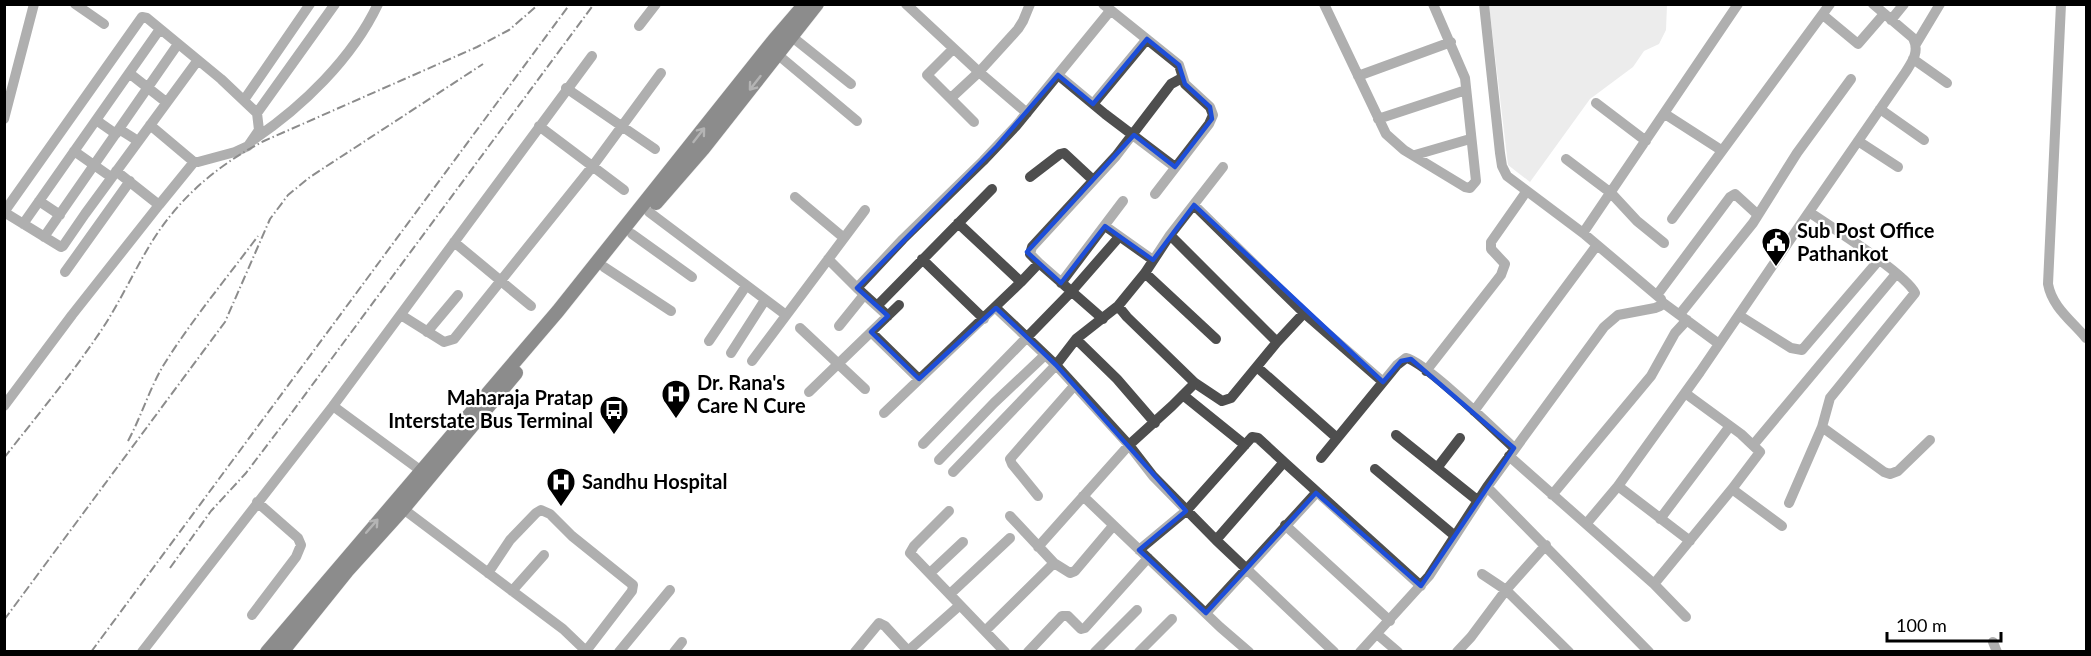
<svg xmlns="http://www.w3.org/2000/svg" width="2091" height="656" font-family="Lato,sans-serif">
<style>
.green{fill:#d5d5d5}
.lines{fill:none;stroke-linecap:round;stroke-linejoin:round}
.major-casing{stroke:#dbdbdb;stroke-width:15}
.minor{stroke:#4e4e4e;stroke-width:10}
.major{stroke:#000;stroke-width:14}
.rail{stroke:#000;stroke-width:2;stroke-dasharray:9 3 1.5 3;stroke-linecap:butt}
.oneway{stroke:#595959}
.marked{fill:none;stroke:#1d4ed8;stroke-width:4.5;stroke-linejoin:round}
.labels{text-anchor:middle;stroke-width:4.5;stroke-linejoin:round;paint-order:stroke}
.poi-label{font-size:20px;font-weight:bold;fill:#000;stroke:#fff;text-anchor:start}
</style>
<rect width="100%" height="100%" fill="#fff"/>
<path class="green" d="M1489 5H1667L1666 30 1659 44 1644 51 1633 67 1590 99 1530 182 1508 165Z"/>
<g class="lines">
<g class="major-casing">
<path id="major" d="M656 203 703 149 817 4
M267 652 558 311 774 40 805 4
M282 652 347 571 403 509 516 373"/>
</g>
<path class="minor" d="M75 4 104 24
M906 4 979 72 1027 113
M1103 4 1179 65 1185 84 1210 107 1213 115 1209 124 1155 194
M1324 4 1386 134 1404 150 1465 187 1470 188 1476 181 1465 78 1433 4
M2061 4 2048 284C2052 307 2072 321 2086 338
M1823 15 1858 44 1884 14
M1891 20 1904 4
M639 26 656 4
M791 36 851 84
M1916 44 1940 4
M953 49 927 75 974 122
M777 54 857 121
M1913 59 1947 83
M129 73 166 102
M1058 75 1105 114 1175 167
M1358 76 1451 42
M566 88 655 149
M951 98 979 72 1018 29 1023 21 1030 4
M244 100 310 4
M1596 103 1646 141
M1093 104 1147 39
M1880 109 1924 140
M1665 114 1721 150
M4 119 34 4
M1378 119 1466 90
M96 120 116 134
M150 125 194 162H198L235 152 248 146 259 130 257 113
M539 126 624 190
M119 129 138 141
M253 140C302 107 352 59 378 4
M1858 141 1898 167
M74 151 111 177
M1415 155 1470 139
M1566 159 1611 193 1637 221 1664 243
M116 171 159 205 194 162
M1030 177 1060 154 1064 153 1093 180
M795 197 844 238
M39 201 60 215
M1194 205 1304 313 1383 382
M4 212 142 17 147 18 221 79 257 113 335 4
M4 212 61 247 63 246 85 214 198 60
M649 212 786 315
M1809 212 1905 73C1912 62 1920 52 1913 38L1873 4
M1672 219 1830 4
M23 224 160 29
M1105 226 1153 260
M1583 233 1738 4
M632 234 692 277
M1170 235 1277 342
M44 237 178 44
M454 242 531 306
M828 259 857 288
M922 259 984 319
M1039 263 1030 254 1032 247 1116 156 1171 84 1182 78
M604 267 671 311
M65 272 130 181
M1145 273 1216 339
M1021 282 1039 263 1103 319
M1061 283 1123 201
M1657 295 1730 197 1735 194 1758 215
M1662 302 1719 344
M877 306 992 189
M1118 306 1127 317 1195 383 1222 401 1231 398 1277 342 1304 313
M996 308 1056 365 1129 445 1153 476 1216 540
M1680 314 1753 223 1797 153 1851 79
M401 315 444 342 454 339 592 167 661 73
M888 316 857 288 903 239 983 161 1016 126 1110 11
M1740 316 1791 348 1802 350 1879 260
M839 326 864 295
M800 328 865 389
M427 332 458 295
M871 332 919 379
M1076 339 1117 379 1155 423
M709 341 746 286
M731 353 765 300
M752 361 865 210
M1257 367 1337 438
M1426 371 1501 275 1505 264 1491 249V242L1526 192
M809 392 899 305
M1183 395 1245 445
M4 406 72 315 159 205
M333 406 420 470
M1474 411 1597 245
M884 413 1021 282 958 223
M1822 427 1884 472 1890 474 1898 471 1930 440
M1396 435 1477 500
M923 444 1071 292 1119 237
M1754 444 1896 274
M1509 456 1654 584 1686 617
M1321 458 1397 365 1406 358C1424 361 1497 432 1514 448
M939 460 994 403 1045 355
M1437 468 1460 438
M1375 469 1455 536
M953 472 1056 365 1076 339 1118 306 1145 273 1170 235 1223 167
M1618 486 1690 541
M1487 487 1649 652
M1732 489 1782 526
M1552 495 1651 376 1675 333 1687 320
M1038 496 1012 464 1010 459 1074 386
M1083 496 1220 627 1249 652
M398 505 563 629 587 652
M949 511 914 546 910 553 1005 652
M1010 516 1054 563
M1660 519 1730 426
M1586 524 1618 486 1700 372 1809 212C1831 227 1905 273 1915 293L1830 398 1822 427 1789 503
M1285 525 1390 621
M1038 547 1129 445 1172 406 1195 383
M1139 550 1186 511 1252 437 1258 438 1284 462
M488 573 510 540 536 513 541 510 550 514 572 536 633 585 632 591 586 651
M930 573 963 542
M1482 574 1506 590 1569 652
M1654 584 1732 489 1760 452 1741 434 1685 393
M512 591 544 555
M950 594 1010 538
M1206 613 1316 493
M252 615 296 557 301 545 298 538 257 502
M985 631 1054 563 1070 573 1075 571 1113 526
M1377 634 1398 652
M1993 642 1997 652
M908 651 960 605
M142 652 333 406 592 56
M619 652 670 590
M674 652 682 642
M855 652 879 623 885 626 909 652
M1028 652 1062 616H1068L1081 629 1085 628 1148 558
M1095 652 1137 610
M1139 652 1172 619
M1334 652 1216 540 1284 462 1421 586
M1360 652 1429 576 1487 487 1604 327 1618 315 1655 308 1660 306 1662 302 1661 299 1583 233 1507 176 1502 166 1500 153 1484 4
M1457 652 1471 637 1506 590 1546 545"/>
<use href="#major" class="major"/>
<path class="rail" d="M128 441C141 417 149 390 163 366 191 321 226 279 258 236
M4 458C35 418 68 379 96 338 118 307 133 272 153 240 180 197 219 164 264 141L477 47 509 30 539 4
M170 568 211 511 246 473 287 419 594 4
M4 620 225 322 270 219 288 195 310 177 483 64
M91 652 570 4"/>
</g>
<defs><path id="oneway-shaft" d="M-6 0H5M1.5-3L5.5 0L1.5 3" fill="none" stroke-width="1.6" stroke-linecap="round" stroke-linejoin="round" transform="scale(1.5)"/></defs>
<g class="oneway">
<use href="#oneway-shaft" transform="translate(755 83) rotate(128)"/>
<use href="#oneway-shaft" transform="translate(699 135) rotate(-52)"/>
<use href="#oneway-shaft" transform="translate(372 526) rotate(-49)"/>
</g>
<path d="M0 0H2091V656H0ZM1147 39 1179 65 1185 84 1210 107 1212 119 1175 167 1134 135 1027 252 1061 283 1105 226 1153 260 1194 205 1383 382 1401 361 1411 359 1514 448 1421 586 1316 493 1206 613 1139 550 1186 511 1056 365 996 308 919 379 871 332 888 316 857 288 997 146 1058 75 1093 104Z" fill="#fff" fill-opacity=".55" fill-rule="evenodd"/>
<path class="marked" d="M1147 39 1179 65 1185 84 1210 107 1212 119 1175 167 1134 135 1027 252 1061 283 1105 226 1153 260 1194 205 1383 382 1401 361 1411 359 1514 448 1421 586 1316 493 1206 613 1139 550 1186 511 1056 365 996 308 919 379 871 332 888 316 857 288 997 146 1058 75 1093 104Z"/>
<defs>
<g id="civic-pin" transform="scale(1.5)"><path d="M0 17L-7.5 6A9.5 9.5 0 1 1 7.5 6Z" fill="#000" stroke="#fff"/><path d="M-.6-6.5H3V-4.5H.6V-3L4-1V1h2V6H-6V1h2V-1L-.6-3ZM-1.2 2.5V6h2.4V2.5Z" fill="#fff"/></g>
<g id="hospital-pin" transform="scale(1.5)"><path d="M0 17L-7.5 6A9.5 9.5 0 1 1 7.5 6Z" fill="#000" stroke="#fff"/><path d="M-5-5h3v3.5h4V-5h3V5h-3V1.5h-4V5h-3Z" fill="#fff"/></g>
<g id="bus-pin" transform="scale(1.5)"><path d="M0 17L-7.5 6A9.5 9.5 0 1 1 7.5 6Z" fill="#000" stroke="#fff"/><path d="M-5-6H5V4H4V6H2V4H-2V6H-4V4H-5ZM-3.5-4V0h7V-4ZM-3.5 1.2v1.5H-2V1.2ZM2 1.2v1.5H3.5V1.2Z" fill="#fff"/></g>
</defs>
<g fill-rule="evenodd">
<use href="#civic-pin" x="1776" y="242"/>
<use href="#hospital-pin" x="676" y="394"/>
<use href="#bus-pin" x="614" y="410"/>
<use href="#hospital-pin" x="561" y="482"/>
</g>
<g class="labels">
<g class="poi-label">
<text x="1797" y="238">Sub Post Office<tspan x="1797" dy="23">Pathankot</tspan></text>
<text x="697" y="390">Dr. Rana's<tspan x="697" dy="23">Care N Cure</tspan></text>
<text x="593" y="405" text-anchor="end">Maharaja Pratap<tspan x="593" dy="23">Interstate Bus Terminal</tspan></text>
<text x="582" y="489">Sandhu Hospital</text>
</g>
</g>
<rect width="2091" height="656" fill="none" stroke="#000000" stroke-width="12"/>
<path d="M1887 632v9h114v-9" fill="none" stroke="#000000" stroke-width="3"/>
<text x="1896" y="632" font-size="18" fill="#000000" stroke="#ffffff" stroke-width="4.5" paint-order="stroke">100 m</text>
</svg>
